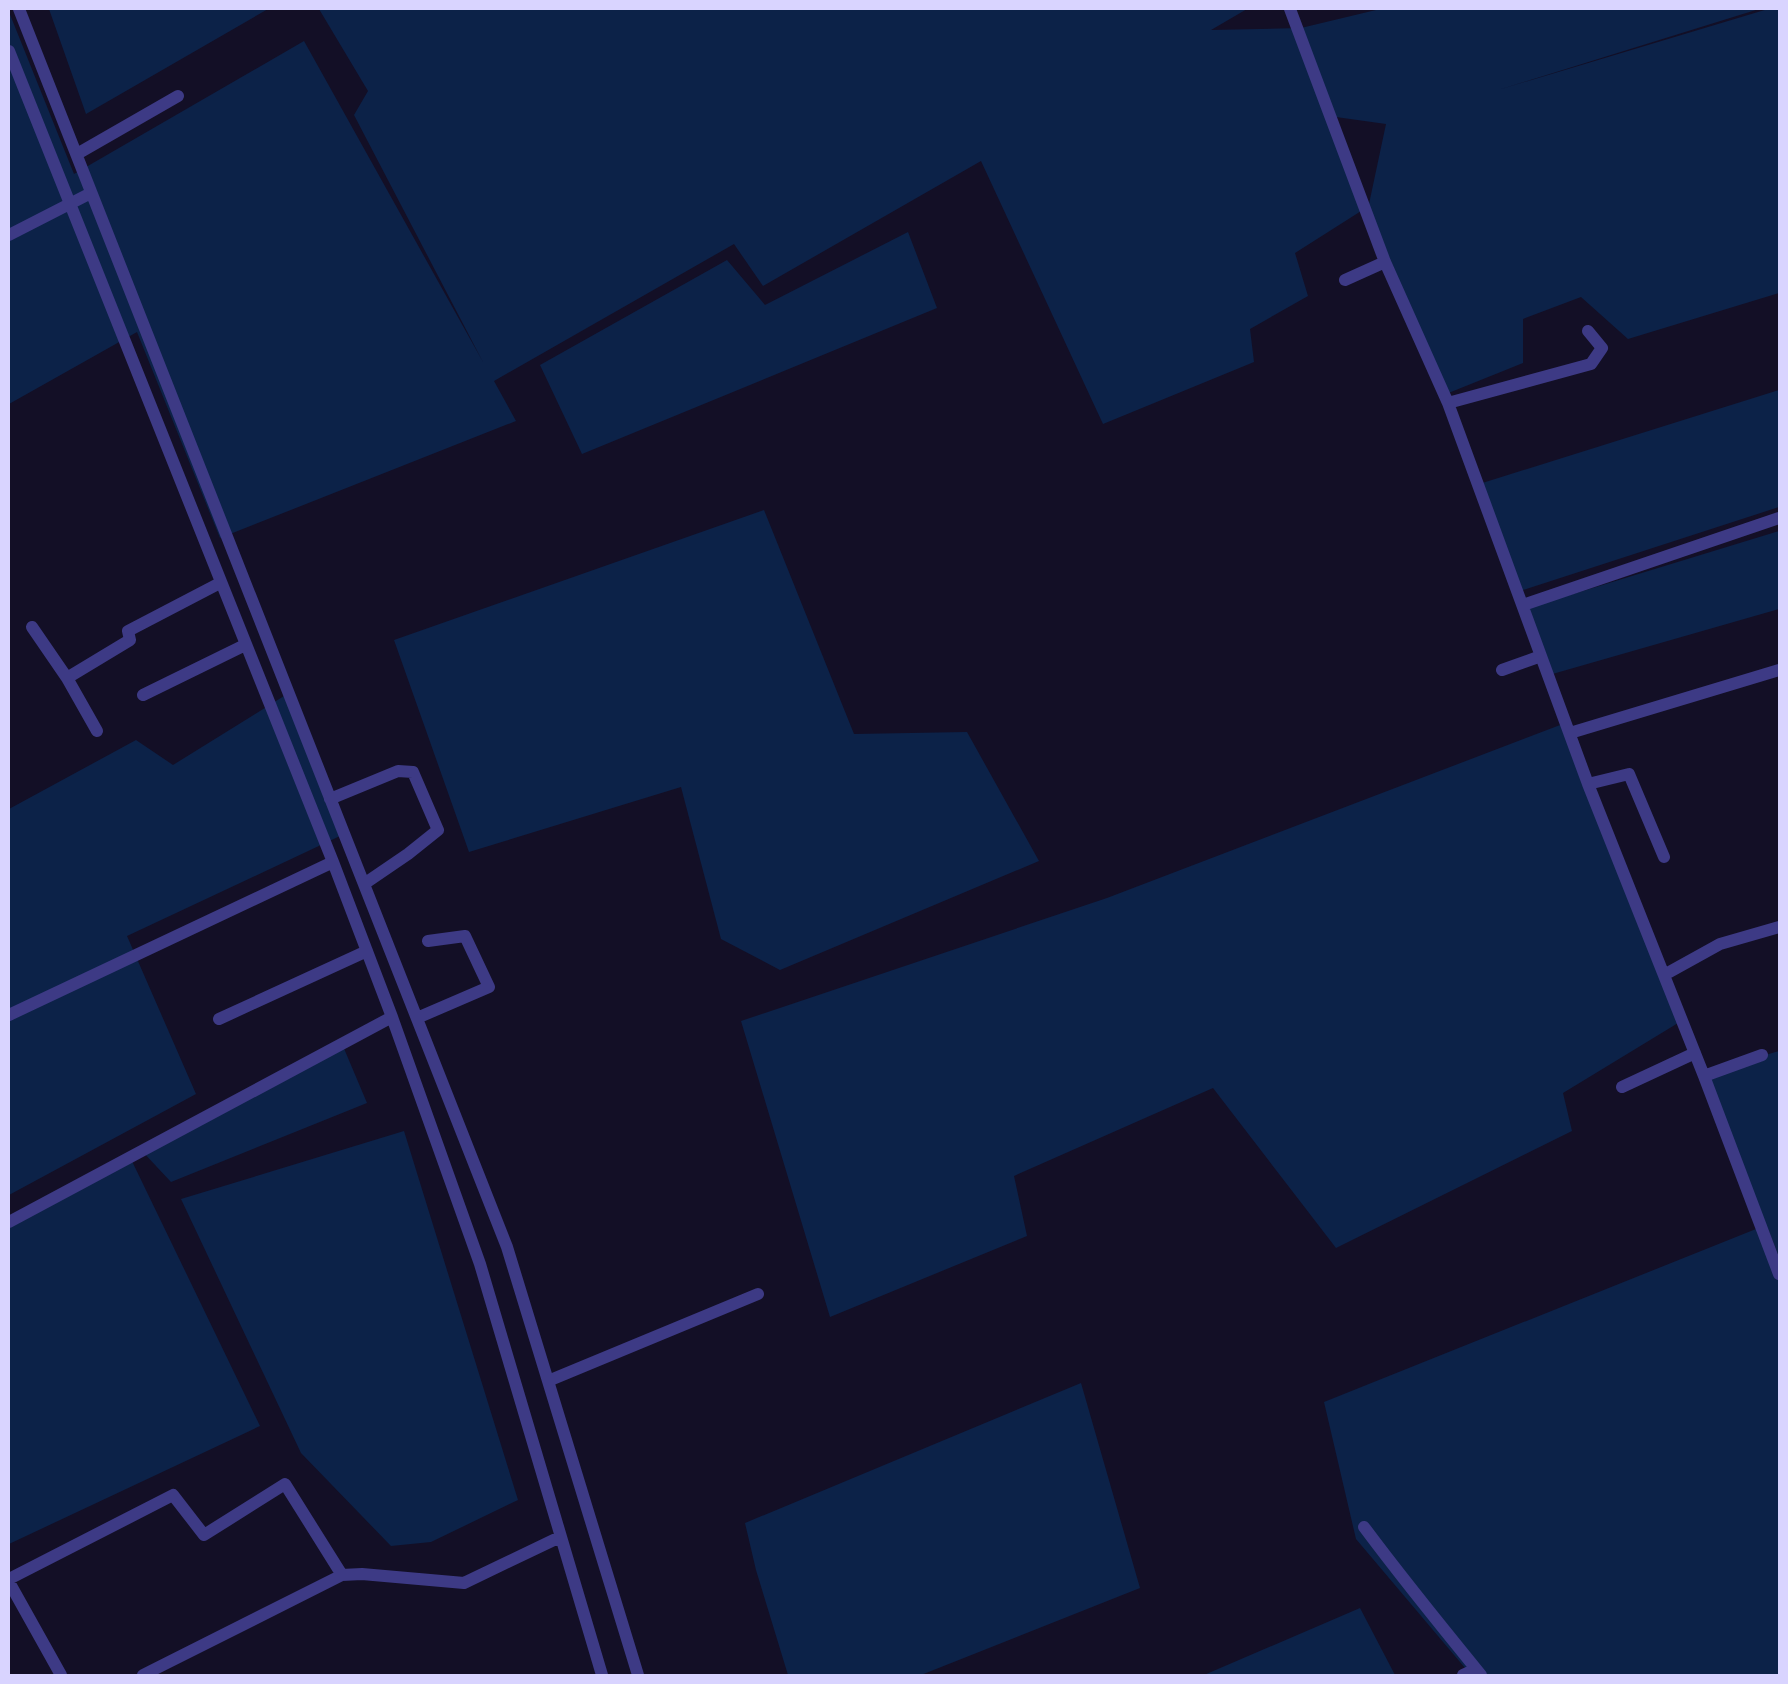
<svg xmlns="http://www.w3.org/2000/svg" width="1788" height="1684" font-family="'Sofia Sans Condensed',sans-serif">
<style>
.water{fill:#0c2248;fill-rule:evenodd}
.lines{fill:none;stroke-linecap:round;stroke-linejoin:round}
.minor{stroke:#3d3a85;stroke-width:12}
</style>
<rect width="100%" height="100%" fill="#130f26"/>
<path class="water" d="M49 9H268L86 114Z
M319 9H1247L1211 30 1301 28 1376 10V9H1759L1498 90 1768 9H1779V293L1628 339 1581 297 1523 319V363L1441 396 1369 206 1295 253 1308 296 1250 329 1254 362 1103 424 981 161 763 286 734 244 494 381 516 421 220 538 137 332 9 404V12L74 174 304 41 483 362 354 115 368 91ZM1336 117 1386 124 1369 204Z
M908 232 937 308 582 454 540 365 727 260 765 305Z
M1779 390V507L1517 592 1476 485Z
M764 510 854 734 967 732 1039 861 780 970 721 939 681 787 469 852 394 640Z
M1779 531V609L1549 675 1524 609Z
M284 696 340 836 127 936 196 1094 9 1195V809L136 740 173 765Z
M1568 722 1683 1020 1563 1093 1572 1131 1336 1248 1213 1088 1014 1176 1027 1236 830 1317 741 1021 1107 898Z
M340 1039 367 1103 171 1182 142 1151Z
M1779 1051V1257L1767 1226 1779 1270V1675H1471L1356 1539 1324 1402 1766 1225 1704 1073Z
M404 1131 518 1500 431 1542 391 1546 301 1453 181 1199Z
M129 1155 260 1426 9 1544V1219Z
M1081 1383 1140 1588 921 1675H788L756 1570 745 1523Z
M1360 1608 1395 1675H1204Z"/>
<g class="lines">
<path class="minor" d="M19 9 507 1247 638 1675
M1290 9 1385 262 1448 403 1588 784 1704 1076 1779 1274
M9 51 333 862 392 1017 480 1264 602 1675
M77 154 178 96
M9 235 91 193
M1345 280 1385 262
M1448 403 1591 364 1602 348 1588 331
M1523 605 1779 518
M32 627 67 678 97 731
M1502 670 1541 656
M67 678 130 640 128 631 220 583
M143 695 245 645
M1570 733 1779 670
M1588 784 1629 774 1664 857
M330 799 398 771 413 772 438 830 408 854 364 884
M1664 975 1720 944 1779 927
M9 1015 333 862
M417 1018 489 987 465 936 428 941
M219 1019 367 951
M1704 1076 1762 1055
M1622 1087 1695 1053
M9 1222 392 1017
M548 1381 758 1294
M1364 1527C1402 1578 1441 1626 1481 1675
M9 1579 173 1495 204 1535 285 1484 342 1575
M9 1582 61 1675
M143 1675 342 1575 362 1574 464 1583 560 1537
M1463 1675 1476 1669"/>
</g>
<rect width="1788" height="1684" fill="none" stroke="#d9d4ff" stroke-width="20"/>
</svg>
